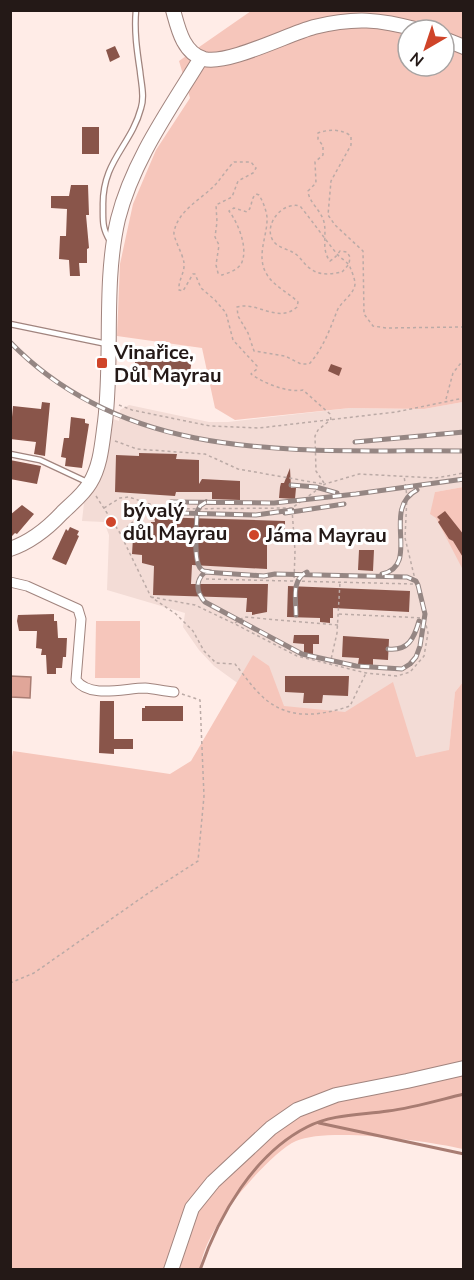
<svg xmlns="http://www.w3.org/2000/svg" width="474" height="1280" font-family="'Nunito Sans',sans-serif">
<style>
.built{fill:#f3dcd6}
.green{fill:#f6c6bb;fill-rule:evenodd}
.water{fill:#e0a699;stroke:#a87c72;stroke-width:1.5}
.lines{fill:none;stroke-linecap:round;stroke-linejoin:round}
.stream{stroke:#a87c72;stroke-width:3}
.building{fill:#89554a}
.lane-casing{stroke:#a1847e;stroke-width:7}
.street-casing{stroke:#a1847e;stroke-width:11}
.secondary-casing{stroke:#a1847e;stroke-width:16}
.path{stroke:#bbaaa6;stroke-width:1.5;stroke-dasharray:3 3;stroke-linecap:butt}
.lane{stroke:#fff;stroke-width:4.5}
.street{stroke:#fff;stroke-width:9}
.secondary{stroke:#fff;stroke-width:14}
.rail-casing{stroke:#958683;stroke-width:5}
.rail{stroke:#fff;stroke-width:3;stroke-dasharray:9;stroke-linecap:butt}
.poi-dot{fill:#cf4429;stroke:#fff;stroke-width:2}
.labels{text-anchor:middle;stroke-width:6;stroke-linejoin:round;paint-order:stroke}
.poi-label{font-size:20px;font-weight:bold;fill:#241917;stroke:#fff;text-anchor:start}
</style>
<rect width="100%" height="100%" fill="#ffece7"/>
<path class="built" d="M463 402V487L435 492 463 528V682L455 692 449 751 415 757 345 718 272 708 214 666 199 650 183 627 185 613 107 590 109 535 104 522 82 521 84 503 102 476 113 419 119 421 120 410 129 405 209 422H228L350 408 424 409Z"/>
<path class="green" d="M251 11H463V402L424 409 350 408 235 420 215 408 202 348 117 336 120 264 133 204 156 150 190 98 179 61ZM408 30H444V66H408Z
M463 487V570L436 518 430 514 435 492Z
M96 621H140V678H95Z
M253 655 269 666 284 706 345 712 393 682 416 757 449 750 455 692 463 682V1149C427 1141 329 1127 296 1141 277 1149 244 1187 231 1204 218 1223 203 1246 200 1269L11 1270 10 769 13 751 170 774 191 761Z"/>
<path class="water" d="M10 676 31 677 30 698 11 697Z"/>
<g class="lines">
<path class="stream" d="M319 1123 464 1154
M200 1270C219 1215 254 1154 307 1127 332 1114 361 1115 388 1111 413 1108 439 1100 464 1094"/>
</g>
<path class="building" d="M115 46 120 57 110 62 106 50Z
M82 127H99V154H82Z
M71 185H88L89 215H86L89 248 87 249V263H79L80 276H70L69 260 59 259 60 236H66L67 209 51 208V196H69Z
M138 349 192 360 189 377 134 367Z
M331 364 342 368 339 376 328 371Z
M42 402 50 403 45 456 34 454 36 442 10 439 13 406 41 409Z
M71 417 85 419V423L89 424 82 468 65 466 66 458 61 457 64 438H69Z
M139 453 177 454 176 459 199 460V484L202 479 240 481V500L212 499V492H176L175 496 115 492 116 455 139 456Z
M10 460 41 466 37 484 10 479Z
M290 468 291 488H296L295 499 279 498 280 487 281 483H284Z
M22 505 34 514 17 534 15 533 10 538V515Z
M445 511 464 535V559L453 541 449 539 438 522 440 520 437 517Z
M154 517 285 521V540H267V569L192 565 191 584H268L267 612 252 615V612H246L247 598 153 595 154 566 142 563V555L132 554 133 538H138V533H143V525H151V522H155Z
M70 527 79 531 77 535 79 536 66 565 52 559 66 529 68 531Z
M359 550H374L373 571 358 570Z
M288 586 410 591 409 612 333 608V618H330V623L320 622V618L287 617Z
M54 614V621H57L58 638H67L66 657H63L62 668H56V674H47L46 655H41L42 649 36 648 37 631H19L17 621 18 615Z
M294 635H319V644H313V654H304V644L293 643Z
M343 636 389 639 388 660 373 659V665L358 664 359 658 342 657Z
M285 676H349L348 696 323 695 322 703H303L304 693 285 692Z
M100 701H114V739H133V749H114V754L99 753Z
M145 706H183V721H142V708H145Z"/>
<g class="lines">
<g class="lane-casing">
<path id="lane" d="M110 241C102 228 103 221 103 206 102 161 131 146 141 108 145 96 141 83 140 71 137 51 134 31 136 10
M10 324 107 344
M10 454 40 460 87 482"/>
</g>
<g class="street-casing">
<path id="street" d="M10 582 27 586 78 609 81 619 76 680C90 699 125 688 145 688 155 689 164 691 174 692"/>
</g>
<g class="secondary-casing">
<path id="secondary" d="M173 10C178 28 183 53 204 59 228 65 288 34 314 27 355 17 379 19 419 30
M444 39 464 47
M10 549C31 542 47 529 62 513 71 504 83 495 90 483 101 465 102 443 105 422 113 356 103 283 118 219 133 160 170 109 201 58
M171 1270 192 1208 213 1182 271 1128 297 1110 336 1095 407 1081 464 1068"/>
</g>
<path class="path" d="M446 399 453 373 464 359
M119 405 132 410 210 426 259 428 396 412 464 398
M331 420 330 414 303 390C288 393 263 383 251 374L257 369V366L233 340 226 313 215 300 201 288 195 274H193L183 291 179 290C178 280 185 273 184 263 183 254 173 238 174 232 178 210 202 199 216 184 222 177 227 169 234 162H251L256 168 253 173 238 181 232 197 216 205 217 222 215 237 219 245 216 265 218 273 222 275C228 273 239 270 242 262 248 247 238 223 229 211L234 208 247 212C253 207 250 199 256 194L259 195C263 202 266 209 267 217 268 235 256 255 266 273 273 286 288 292 298 302L297 307C278 324 257 301 237 307L238 316 248 333 254 351 285 356 301 364H309C323 349 330 329 337 311 341 301 354 295 355 284 355 279 352 272 350 267 347 261 341 259 337 254 324 238 313 222 300 206 281 201 262 227 274 242 279 248 288 249 294 253 301 257 304 265 311 269 320 276 332 274 342 272L349 264 350 257 347 252 340 251C337 255 335 258 330 261 321 250 327 235 324 222 321 210 309 203 308 191L316 183 315 162 323 155V146L318 139V133C329 129 342 129 351 136V145L331 181 328 215 335 225 363 251 364 314 373 326 386 328 464 327
M115 441 137 449 205 454 238 469 323 484
M324 483 316 471 315 436 318 430 329 421
M96 496 120 533 151 597 176 614 193 631 204 651 216 663 235 664C245 676 256 693 269 702 293 720 323 715 350 706L366 673
M104 508 120 498 129 497 164 509
M292 509 295 551 294 581
M122 532 139 516 165 509 292 508 325 484 359 474 435 478 464 473
M206 579 415 584
M151 597 195 605 235 624 297 656 366 673 397 676 410 672 424 656 428 633 405 538 407 496 404 476
M339 614 424 618
M235 623 244 617 338 625
M330 664 337 633 340 582
M10 983 34 973 147 894 198 861 204 796 200 700 182 694"/>
<use href="#lane" class="lane"/>
<use href="#street" class="street"/>
<use href="#secondary" class="secondary"/>
<g class="rail-casing">
<path id="rail" d="M10 342C131 467 305 449 464 451
M355 442 464 432
M291 485 316 487 337 493
M171 502 274 503 356 494 464 479
M206 502 200 506 197 512C197 524 192 563 202 570 204 572 208 571 211 572
M180 513 256 515 292 510
M285 513 344 504
M205 572 264 576 275 574 407 577 416 581 418 585 425 614 420 646 416 657 410 664 402 669 356 666 302 654 205 602C196 592 195 581 205 572Z
M382 574C422 565 380 509 417 490
M296 615C296 600 291 579 307 572
M388 649C408 651 414 639 419 621"/>
</g>
<use href="#rail" class="rail"/>
</g>
<g class="poi-dot">
<rect x="96" y="357" width="12" height="12" rx="3"/>
<circle cx="111" cy="522" r="6"/>
<circle cx="254" cy="535" r="6"/>
</g>
<g class="labels">
<g class="poi-label">
<text x="114" y="359">Vinařice,<tspan x="114" dy="23">Důl Mayrau</tspan></text>
<text x="123" y="517">bývalý<tspan x="123" dy="23">důl Mayrau</tspan></text>
<text x="266" y="542">Jáma Mayrau</text>
</g>
</g>
<rect width="474" height="1280" fill="none" stroke="#241917" stroke-width="24"/>
<g transform="translate(426 48) rotate(219)"><circle r="28" fill="#ffffff" stroke="#a7a3a2" stroke-width="1.5"/>
<path d="M0-4.5L10 22L0 15L-10 22Z" fill="#cf4429"/>
<text y="-9" font-size="16" font-weight="bold" text-anchor="middle" fill="#241917">N</text>
</g>
</svg>
